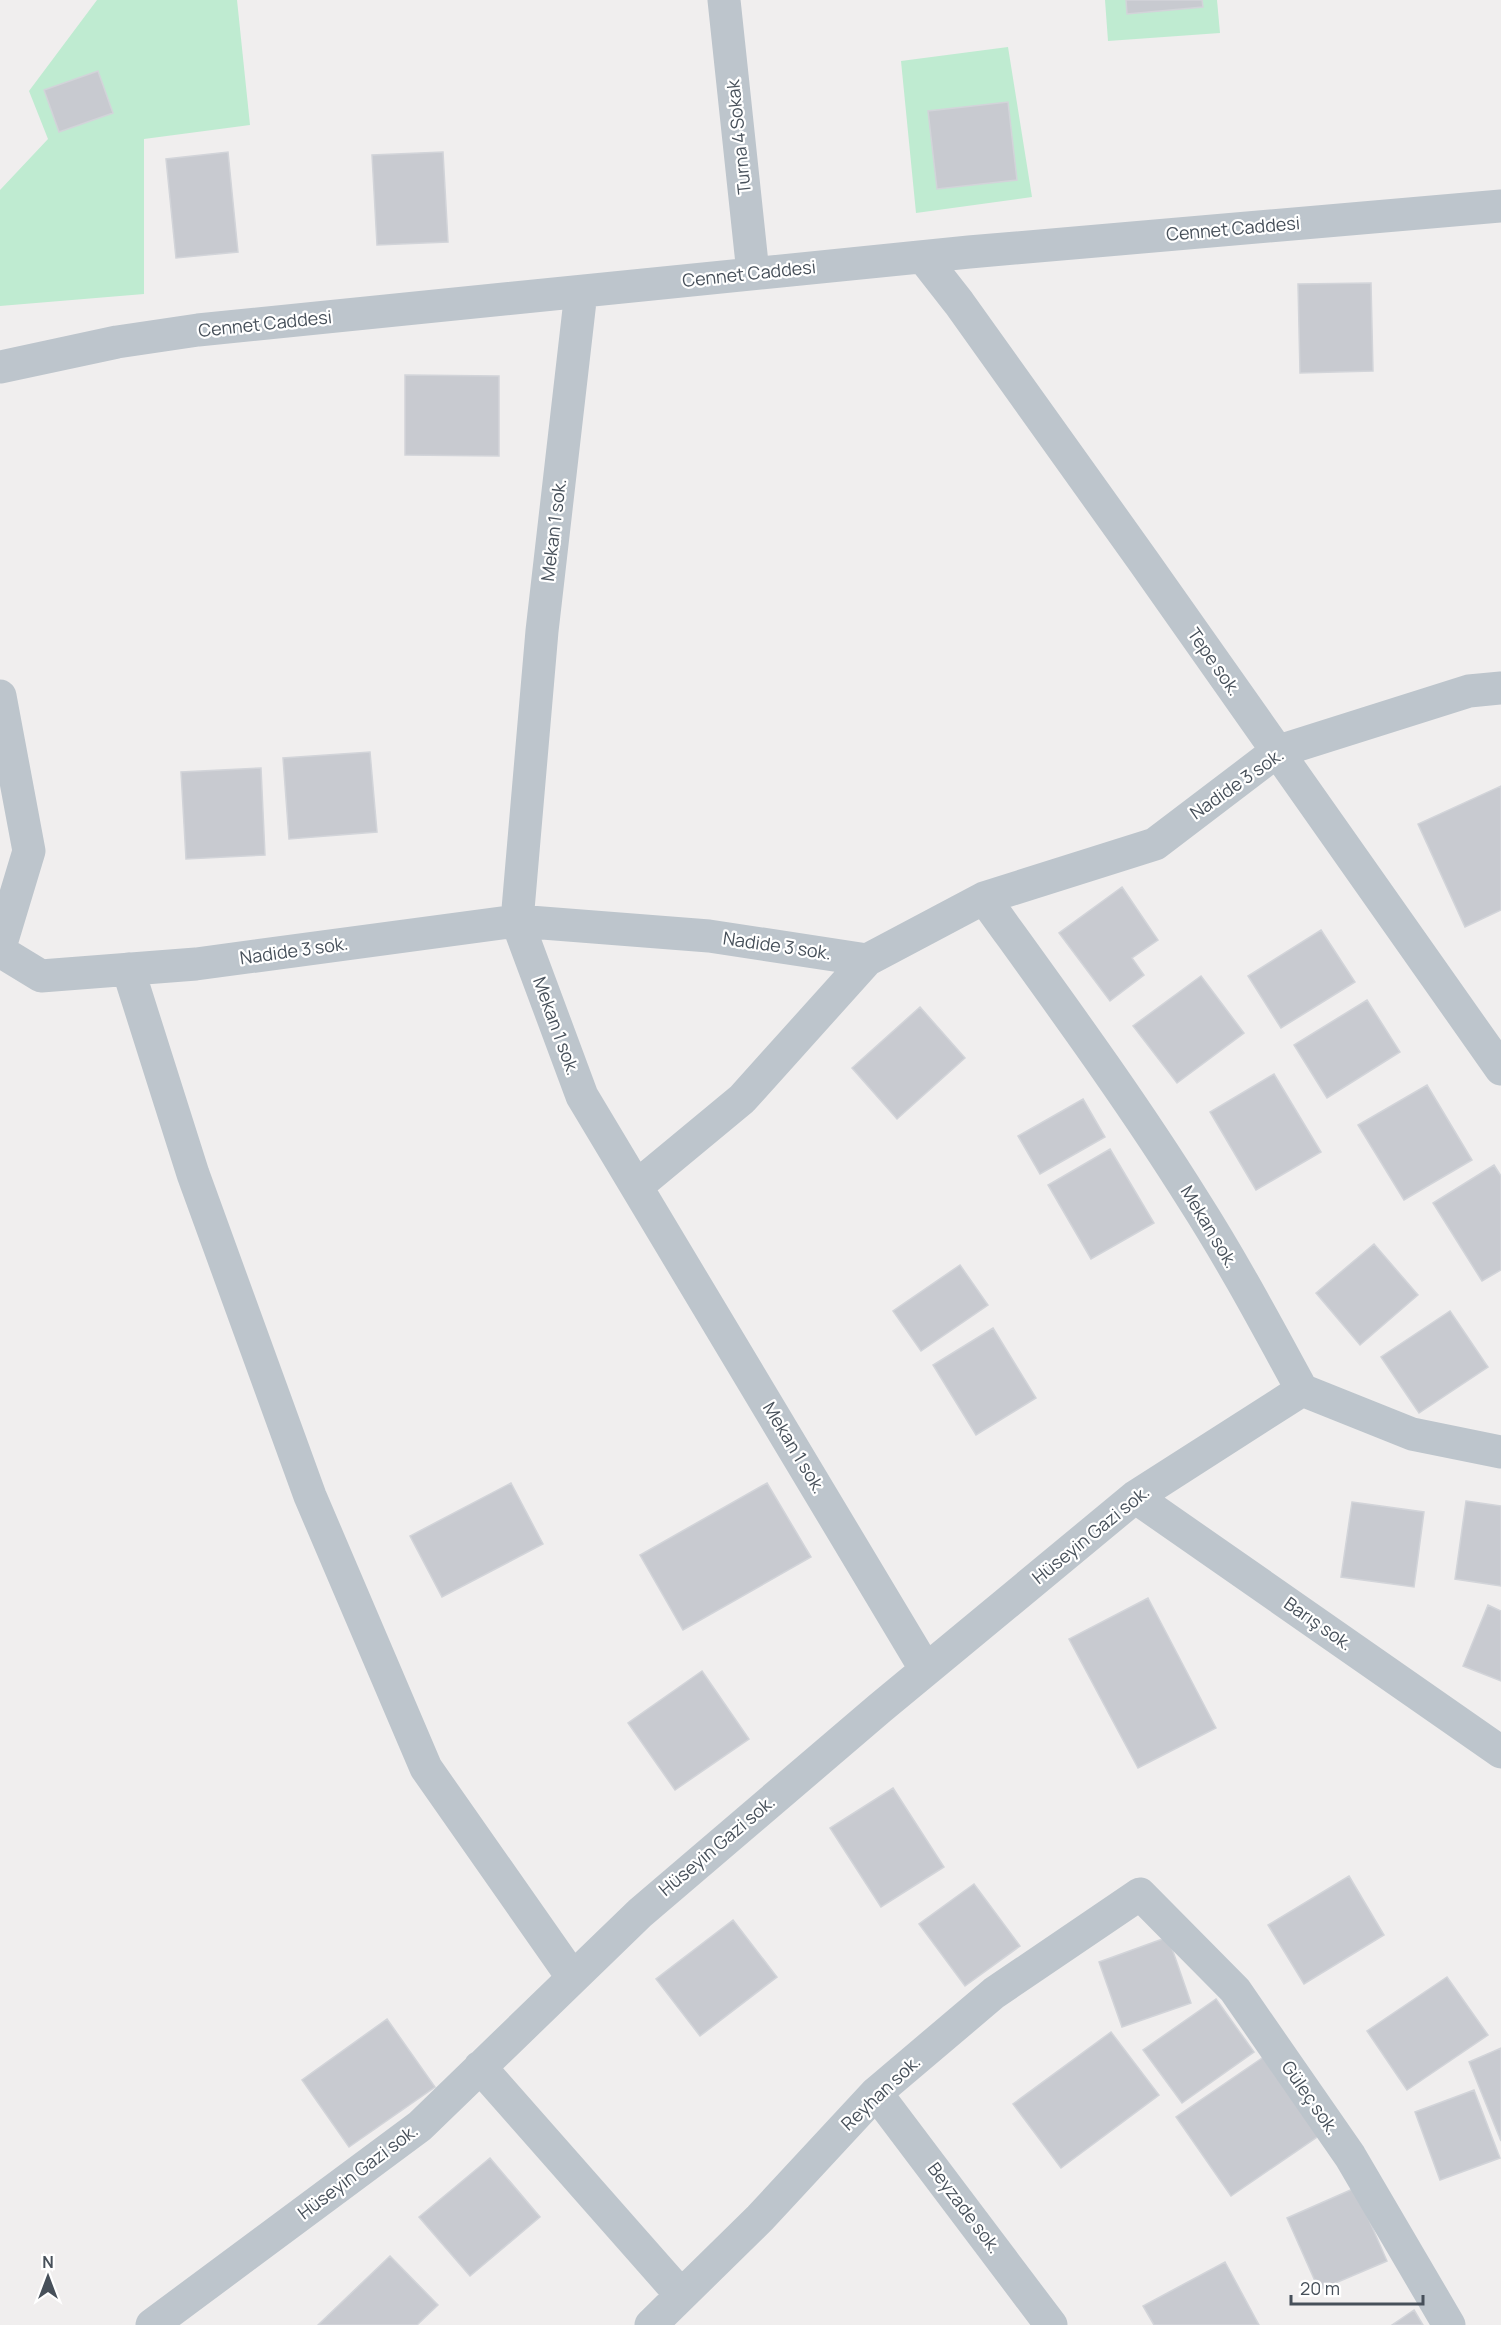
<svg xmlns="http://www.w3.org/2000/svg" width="1501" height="2325" font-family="Manrope,sans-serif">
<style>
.green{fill:#bfebd1}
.building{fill:#c8cad0;stroke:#d2d4d9;stroke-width:1.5}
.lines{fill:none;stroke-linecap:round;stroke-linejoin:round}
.minor{stroke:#bdc5cc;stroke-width:33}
.labels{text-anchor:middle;stroke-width:4.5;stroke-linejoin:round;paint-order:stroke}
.street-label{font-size:18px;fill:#47505a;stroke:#fff}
</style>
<rect width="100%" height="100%" fill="#f0eeee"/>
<path class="green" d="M97 0H237L250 125 144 139V294L0 306V190L48 139 29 91Z
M1105 0H1217L1220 33 1108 41Z
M1008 47 1032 197 916 213 901 61Z"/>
<path class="building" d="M1126 0H1202L1203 7 1127 14Z
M98 71 113 113 59 132 44 90Z
M1008 102 1017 180 937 189 928 111Z
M228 152 238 252 176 258 166 159Z
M443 152 448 242 377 245 372 155Z
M1371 283 1373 371 1300 373 1298 284Z
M405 375 499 376V456L405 455Z
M370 752 377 832 289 839 283 758Z
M261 768 265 855 186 859 181 772Z
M1501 786V910L1465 927 1418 824Z
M1122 887 1158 940 1132 958 1144 975 1110 1001 1059 933Z
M1321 930 1355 982 1281 1028 1248 976Z
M1201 976 1244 1033 1177 1083 1133 1026Z
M1367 1000 1400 1052 1327 1098 1294 1045Z
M920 1007 965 1058 897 1119 852 1068Z
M1274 1074 1321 1152 1256 1190 1210 1112Z
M1427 1085 1472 1160 1404 1200 1358 1125Z
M1083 1099 1105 1137 1040 1174 1018 1136Z
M1110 1149 1154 1223 1091 1259 1048 1185Z
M1494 1165 1501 1176V1270L1482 1281 1433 1203Z
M1374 1244 1418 1295 1360 1345 1316 1293Z
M960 1265 988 1305 921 1351 893 1311Z
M1450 1311 1488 1367 1419 1413 1381 1357Z
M993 1328 1036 1398 976 1435 933 1365Z
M511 1483 543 1544 442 1597 410 1536Z
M767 1483 811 1557 683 1630 640 1555Z
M1466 1501 1501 1506V1586L1455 1579Z
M1352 1502 1424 1512 1414 1587 1341 1577Z
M1148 1598 1216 1728 1138 1768 1069 1639Z
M1488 1605 1501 1611V1681L1463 1666Z
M702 1671 749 1739 675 1790 628 1723Z
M893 1788 944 1867 881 1907 830 1828Z
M1349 1876 1384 1935 1304 1984 1268 1925Z
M974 1884 1020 1946 965 1986 919 1924Z
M733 1920 777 1977 700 2036 656 1979Z
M1168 1937 1191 2003 1122 2027 1099 1962Z
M1447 1977 1488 2035 1407 2090 1367 2031Z
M1216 1999 1254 2052 1182 2103 1143 2050Z
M387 2019 435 2087 349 2147 302 2080Z
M1111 2032 1159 2095 1061 2168 1013 2104Z
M1501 2048V2141L1469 2062Z
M1268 2054 1323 2133 1231 2196 1176 2117Z
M1474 2090 1500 2158 1440 2180 1415 2112Z
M490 2158 540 2217 470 2276 419 2217Z
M1355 2188 1387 2261 1319 2290 1287 2218Z
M390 2256 438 2305 417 2325H318Z
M1225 2262 1259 2325H1154L1143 2306Z
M1414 2310 1423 2325H1392Z"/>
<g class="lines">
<path class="minor" d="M724 0 753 273
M923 257 959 303 1144 562 1501 1069
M581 292 542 631 517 921 582 1096 926 1670
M0 367 117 342 198 330 969 252 1501 206
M0 696 29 851 0 947
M984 898C1056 998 1129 1097 1194 1201 1233 1262 1267 1326 1302 1390L1412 1434 1501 1452
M0 951 41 976 196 964 517 921 709 936 867 960 984 898 1155 844 1276 752 1469 691 1501 688
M128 969 193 1174 310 1496 426 1768 573 1978
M637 1186 742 1099 867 960
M1135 1497 1501 1752
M480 2067 681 2295
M876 2093 1051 2325
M152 2325 420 2126 640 1913 880 1708 1135 1497 1302 1390
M651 2325 760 2218 876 2093 994 1993 1140 1894 1235 1990 1350 2156 1449 2325"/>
</g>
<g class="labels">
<g class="street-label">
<text transform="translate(739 137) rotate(-96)" y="6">Turna 4 Sokak</text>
<text transform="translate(1233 229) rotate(-5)" y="6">Cennet Caddesi</text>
<text transform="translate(749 274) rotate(-6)" y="6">Cennet Caddesi</text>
<text transform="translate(265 324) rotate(-6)" y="6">Cennet Caddesi</text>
<text transform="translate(554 530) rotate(-83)" y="6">Mekan 1 sok.</text>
<text transform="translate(1214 662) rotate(55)" y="6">Tepe sok.</text>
<text transform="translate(1237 784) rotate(-35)" y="6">Nadide 3 sok.</text>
<text transform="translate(777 946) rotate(8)" y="6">Nadide 3 sok.</text>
<text transform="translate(294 951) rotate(-8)" y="6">Nadide 3 sok.</text>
<text transform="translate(556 1026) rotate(70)" y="6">Mekan 1 sok.</text>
<text transform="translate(1209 1227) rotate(59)" y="6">Mekan sok.</text>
<text transform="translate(794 1448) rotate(59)" y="6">Mekan 1 sok.</text>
<text transform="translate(1091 1535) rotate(-39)" y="6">Hüseyin Gazi sok.</text>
<text transform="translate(1318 1624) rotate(35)" y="6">Barış sok.</text>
<text transform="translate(717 1846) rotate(-40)" y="6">Hüseyin Gazi sok.</text>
<text transform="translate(881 2093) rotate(-43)" y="6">Reyhan sok.</text>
<text transform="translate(1310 2098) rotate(55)" y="6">Güleç sok.</text>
<text transform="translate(358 2172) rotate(-37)" y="6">Hüseyin Gazi sok.</text>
<text transform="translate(964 2208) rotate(53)" y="6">Beyzade sok.</text>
</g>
</g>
<g transform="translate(48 2277)" stroke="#ffffff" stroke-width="4.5" paint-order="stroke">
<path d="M0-4.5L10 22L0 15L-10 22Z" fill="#47505a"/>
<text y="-9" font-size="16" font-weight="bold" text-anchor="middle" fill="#47505a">N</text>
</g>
<path d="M1291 2295v9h132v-9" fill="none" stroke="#47505a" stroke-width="3"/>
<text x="1300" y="2295" font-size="18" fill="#47505a" stroke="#ffffff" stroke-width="4.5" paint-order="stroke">20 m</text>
</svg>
